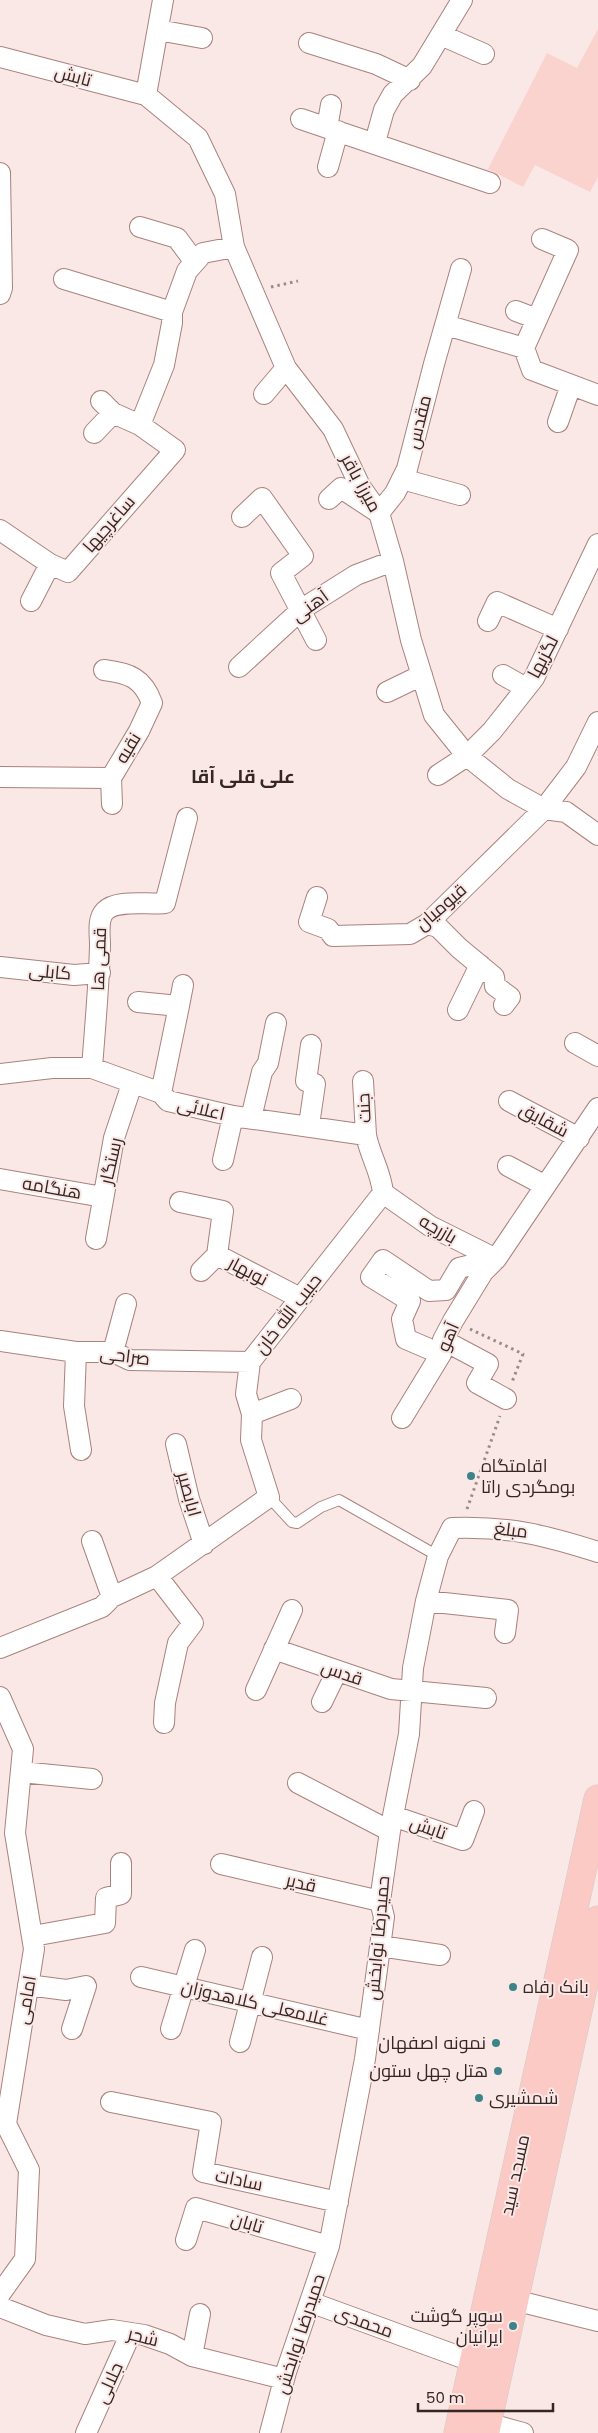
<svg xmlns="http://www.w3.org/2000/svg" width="598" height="2433" font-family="Poppins,Cairo,sans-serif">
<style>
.green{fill:#fbd3ce}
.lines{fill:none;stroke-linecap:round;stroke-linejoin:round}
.lane-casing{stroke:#a9827d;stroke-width:12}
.street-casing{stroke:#a9827d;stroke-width:22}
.primary-casing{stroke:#cfcbca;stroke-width:29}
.path{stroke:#9b8a88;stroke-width:3;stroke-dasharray:2.5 4;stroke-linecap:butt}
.lane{stroke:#fff;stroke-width:10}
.street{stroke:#fff;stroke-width:20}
.primary{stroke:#fccac5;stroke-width:28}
.poi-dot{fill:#3c8488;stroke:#fae8e6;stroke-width:2}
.labels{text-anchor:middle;stroke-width:4;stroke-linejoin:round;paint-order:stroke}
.street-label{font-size:18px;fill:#352523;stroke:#fae8e6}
.poi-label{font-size:18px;fill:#352523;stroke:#fae8e6;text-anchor:start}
.neighbourhood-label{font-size:19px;font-weight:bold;fill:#352523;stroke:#fae8e6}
</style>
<rect width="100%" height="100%" fill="#fae8e6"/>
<path class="green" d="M598 29V177L590 192 535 165 523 187 488 169 547 53 577 68Z"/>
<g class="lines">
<g class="lane-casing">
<path id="lane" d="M269 1497 292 1522 297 1523 321 1507 339 1500 438 1556"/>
</g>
<g class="street-casing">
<path id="street" d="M158 30 202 38
M441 35 484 54
M309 43 376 64 410 80
M0 57 146 95 198 138 225 194 234 247 286 368 333 429 360 486 379 513 393 561 411 640 434 715 467 756 508 789 544 809 566 812 598 835
M146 95 163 0
M301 119 490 183
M327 128 331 105
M375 142 384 110 393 94 422 66 462 0
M328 167 338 131
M0 173 2 288 0 294
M140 227 177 238 194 261
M64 279 172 312
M516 311 537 319
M446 325 524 348 532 370 598 395
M524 348 568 250 542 239
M264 394 286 368
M558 422 571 385
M140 425 164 365 172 323V312L187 271 203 253 234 247
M94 433 113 413
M402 479 460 495
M329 499 341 488 379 513 395 493 407 469 434 364 461 269
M242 517 262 498 303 556 281 573 316 640
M0 530 50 564 68 572 175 450 140 425 113 413 101 401
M31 601 50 564
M488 621 497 602 558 629
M239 667 302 609 356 575 393 561
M503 675 526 688
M387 692 422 675
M438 775 467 756 492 731 534 678 598 544
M0 777 111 778 139 731 152 703C143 678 129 673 104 670
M111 778 112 804
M317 897 309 922 328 929 333 936 410 934 427 924 544 809 576 767 598 722
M427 924 438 927 459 948 494 977 495 986 510 997 504 1005
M0 967 74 975 100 973
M138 1002 179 1006 161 1093
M179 1006 183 985
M458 1010 480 965
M575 1043 598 1056
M92 1068C95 1027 99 986 100 945 100 934 97 919 105 911 117 899 148 905 165 903L187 818
M0 1074 52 1068H92L161 1093 168 1101 233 1116 366 1135C370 1156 381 1171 383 1193L250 1362 246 1394 252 1414 251 1440 269 1497 157 1576 112 1597 102 1607 0 1648
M363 1081 366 1135
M509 1101 579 1138
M251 1118 262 1072 268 1063 276 1023
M309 1125 315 1084 306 1081 311 1045
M223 1160 233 1116
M508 1166 544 1185
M0 1179 103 1197
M383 1193 430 1226 496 1259
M180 1202 223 1211 217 1255
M96 1239 114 1138 132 1084
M201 1271 217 1255 300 1298
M443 1340 488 1364 477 1383 506 1399
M0 1341 76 1352H113L130 1360 250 1362
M76 1352 74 1406 81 1450
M113 1352 126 1304
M441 1354 406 1339 402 1319 410 1301 371 1277 383 1260 429 1291 446 1290 459 1268 496 1259
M252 1414 291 1399
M402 1418 441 1354 443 1340 453 1321 483 1272 496 1259 598 1108
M176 1444 189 1499 204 1544
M92 1541 112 1597
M157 1576 193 1623 178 1643 165 1703 164 1723
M426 1601 508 1610 505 1633
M274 1649 391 1689 486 1698
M256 1690 292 1610
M0 1697 23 1749 15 1833 34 1949 6 2124 29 2170 25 2259 0 2294
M322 1702 337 1671
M21 1772 92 1779
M298 1783 390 1831
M393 1816 463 1840 474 1811
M221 1864 380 1901
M33 1936 105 1923 106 1898 121 1894V1863
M380 1946 440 1955
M141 1977 369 2030
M28 1985 66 1990 86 1986 72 2029
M171 2029 195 1950
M240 2042 262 1957
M111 2102 211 2122 203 2172 338 2202
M186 2240 196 2208 329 2246
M514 2300 598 2321
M310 2302 474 2362
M0 2307 46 2325 85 2334 112 2330 144 2335 170 2344 192 2356 284 2379
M192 2356 200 2314
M487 2423 523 2433
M86 2433 131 2333
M270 2433 286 2372 329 2246 365 2059 384 1917 380 1901 390 1831 409 1734 413 1668 426 1601 438 1556 452 1528C508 1526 545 1535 598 1552"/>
</g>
<g class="primary-casing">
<path id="primary" d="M458 2433 598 1799
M485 2433 598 1920"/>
</g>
<path class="path" d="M271 287 298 281
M470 1329 523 1354 512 1382
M467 1509 500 1416"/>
<use href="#lane" class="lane"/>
<use href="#street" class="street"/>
<use href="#primary" class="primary"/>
</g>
<g class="poi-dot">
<circle cx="471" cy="1476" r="5"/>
<circle cx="513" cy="1987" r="5"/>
<circle cx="496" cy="2043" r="5"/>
<circle cx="498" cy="2071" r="5"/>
<circle cx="479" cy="2098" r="5"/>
<circle cx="513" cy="2326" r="5"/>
</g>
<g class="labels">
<g class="street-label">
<text transform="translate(73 76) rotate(15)" y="6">تابش</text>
<text transform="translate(419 422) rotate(-76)" y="6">مقدس</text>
<text transform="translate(361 483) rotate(61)" y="6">میرزا باقر</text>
<text transform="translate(109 524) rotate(-49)" y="6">ساغرچیها</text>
<text transform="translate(310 606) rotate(-36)" y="6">آهنی</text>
<text transform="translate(543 657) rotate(-62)" y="6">لگزیها</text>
<text transform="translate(128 748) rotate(-59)" y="6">نقیه</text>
<text transform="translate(441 907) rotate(-41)" y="6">قیومیان</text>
<text transform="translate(99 959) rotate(-88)" y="6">قمی ها</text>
<text transform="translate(50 972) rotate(5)" y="6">کابلی</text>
<text transform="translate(364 1108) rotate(-93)" y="6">جنت</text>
<text transform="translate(201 1109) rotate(13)" y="6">اعلائی</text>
<text transform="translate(544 1120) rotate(28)" y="6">شقایق</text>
<text transform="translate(111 1161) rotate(-77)" y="6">رستگار</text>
<text transform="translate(52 1188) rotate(10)" y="6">هنگامه</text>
<text transform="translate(438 1229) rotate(30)" y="6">بازرچه</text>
<text transform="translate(248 1271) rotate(28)" y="6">نوبهار</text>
<text transform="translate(288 1314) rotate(-52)" y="6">حبیب الله خان</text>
<text transform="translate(448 1337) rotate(-67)" y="6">آهو</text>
<text transform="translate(125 1356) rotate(7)" y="6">صراحی</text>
<text transform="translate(189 1494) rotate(75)" y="6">ابابصیر</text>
<text transform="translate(511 1530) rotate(7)" y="6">مبلغ</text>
<text transform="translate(342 1673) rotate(19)" y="6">قدس</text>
<text transform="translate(428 1828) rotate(19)" y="6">تابش</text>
<text transform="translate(301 1883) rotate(13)" y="6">قدیر</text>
<text transform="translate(378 1938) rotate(-85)" y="6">حمیدرضا نوابخش</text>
<text transform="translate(26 2000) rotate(-80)" y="6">امامی</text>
<text transform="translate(255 2003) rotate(13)" y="6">غلامعلی کلاهدوزان</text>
<text transform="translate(515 2175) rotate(-78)" y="6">مسجد سید</text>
<text transform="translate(239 2180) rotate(12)" y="6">سادات</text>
<text transform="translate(247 2223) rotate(16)" y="6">تابان</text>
<text transform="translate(364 2322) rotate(20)" y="6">محمدی</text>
<text transform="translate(300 2334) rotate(-72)" y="6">حمیدرضا نوابخش</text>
<text transform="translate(143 2337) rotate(14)" y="6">شجر</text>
<text transform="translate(109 2383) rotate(-66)" y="6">جلالی</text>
</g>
<g class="poi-label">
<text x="481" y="1472">اقامتگاه<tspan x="481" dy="21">بومگردی راتا</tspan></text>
<text x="523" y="1993">بانک رفاه</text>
<text x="486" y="2049" text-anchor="end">نمونه اصفهان</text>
<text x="488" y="2077" text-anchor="end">هتل چهل ستون</text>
<text x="489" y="2104">شمشیری</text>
<text x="503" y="2322" text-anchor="end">سوپر گوشت<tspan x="503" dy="21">ایرانیان</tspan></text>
</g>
<g class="neighbourhood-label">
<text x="243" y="783">علی قلی آقا</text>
</g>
</g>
<path d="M418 2403v8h135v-8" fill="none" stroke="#352523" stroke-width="2.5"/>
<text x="426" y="2403" font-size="15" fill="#352523" stroke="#fae8e6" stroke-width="4" paint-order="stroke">50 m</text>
</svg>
